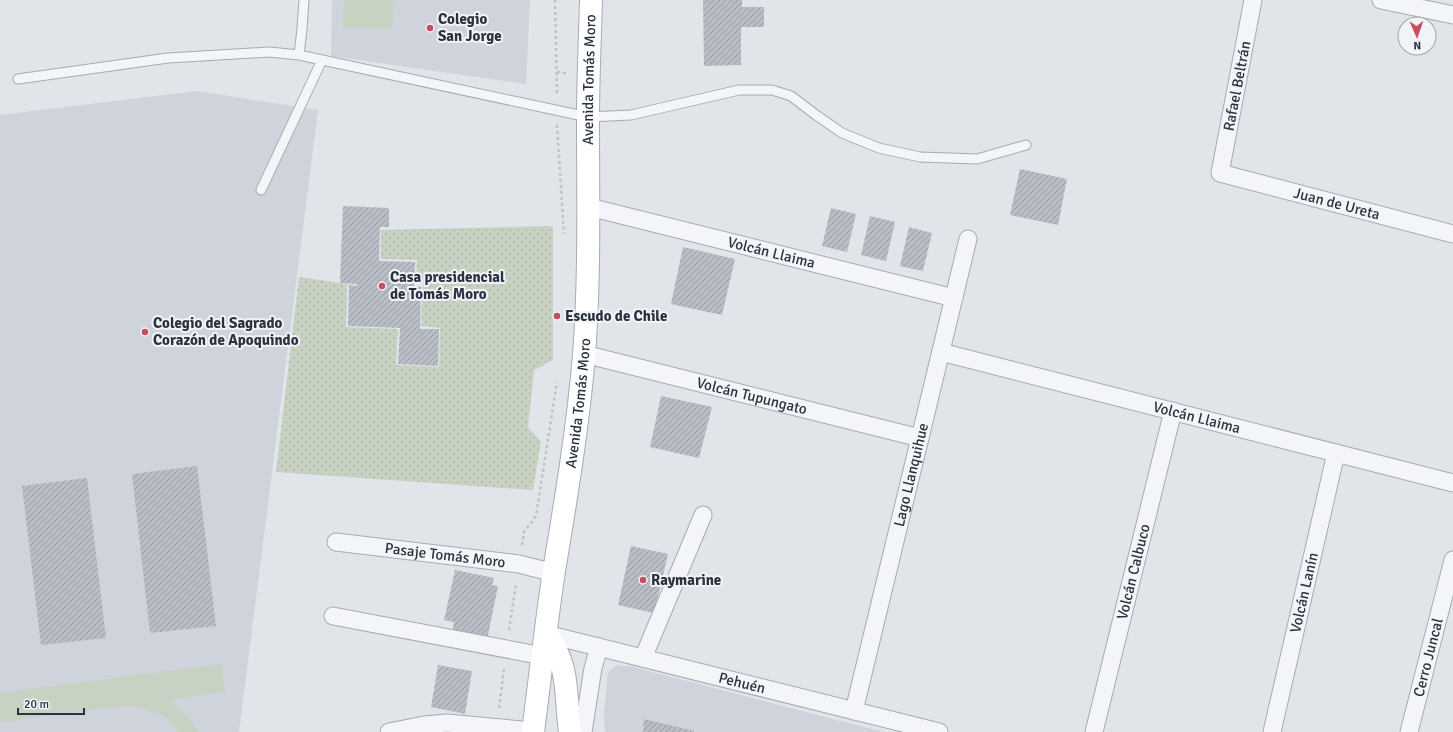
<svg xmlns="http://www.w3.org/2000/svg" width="1453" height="732" font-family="Signika,sans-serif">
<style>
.built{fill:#cfd3db}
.green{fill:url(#green-dots)}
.pitch{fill:#c7d2c3}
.building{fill:url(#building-hatch)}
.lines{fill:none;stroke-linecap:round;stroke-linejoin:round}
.service-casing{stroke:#a6abb3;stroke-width:11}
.minor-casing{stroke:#a6abb3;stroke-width:19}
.secondary-casing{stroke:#a6abb3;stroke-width:24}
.path{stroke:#bfc2c8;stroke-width:2.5;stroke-dasharray:3 3;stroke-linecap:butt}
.service{stroke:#f4f5f8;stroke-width:9}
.minor{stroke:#f4f5f8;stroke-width:17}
.secondary{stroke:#fff;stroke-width:22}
.poi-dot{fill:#c64e60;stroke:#f1f3f7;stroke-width:1.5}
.labels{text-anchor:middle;stroke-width:4;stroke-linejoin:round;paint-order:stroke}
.poi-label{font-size:15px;font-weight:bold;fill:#2a3240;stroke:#f1f3f7;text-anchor:start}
.street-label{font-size:15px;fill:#2a3240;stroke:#f1f3f7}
</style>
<defs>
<pattern id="green-dots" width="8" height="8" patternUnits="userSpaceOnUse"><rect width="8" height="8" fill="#c7d2c3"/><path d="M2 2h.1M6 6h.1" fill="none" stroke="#abb5a9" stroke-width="1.8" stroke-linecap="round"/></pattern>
<pattern id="building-hatch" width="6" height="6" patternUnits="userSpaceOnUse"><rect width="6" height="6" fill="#b9bec6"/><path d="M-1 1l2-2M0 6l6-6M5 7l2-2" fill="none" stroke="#979ba2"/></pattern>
</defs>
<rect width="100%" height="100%" fill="#e1e4e9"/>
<path class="built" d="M332 0H530L526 84 331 56Z
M197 91 318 110 239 732H0V115Z
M617 665 633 667 883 732H605L604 713 608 672Z"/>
<path class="green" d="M553 226V360L534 370 528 427 541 441 533 490 276 472 299 277 347 284 346 327 398 329 396 365 439 367 440 328 421 326 423 283H416L417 260 381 259V230Z"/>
<path class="pitch" d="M344 0H393L392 29 343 27Z
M221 664 225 692 169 700C181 710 191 718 198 732H178C166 712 143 706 122 706L0 722V693Z"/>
<path class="building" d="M703 0H742V7H764V27H741V65L704 66Z
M1020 169 1067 179 1058 225 1010 215Z
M343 206 389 208V227H380L379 261 415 262 414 286 421 287 420 329H439L438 366 398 364 400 328 348 326 349 285 357 286V284L340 283Z
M831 208 856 214 847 252 822 246Z
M870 216 895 222 886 261 861 255Z
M909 227 932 233 923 271 900 266Z
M683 247 735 259 722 315 671 304Z
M661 396 712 407 699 458 650 447Z
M197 466 216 626 150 633 132 474Z
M87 478 106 638 41 645 22 486Z
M631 546 668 554 654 613 618 605Z
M455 570 494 578 492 585 498 586 487 640 452 633 454 622 444 620Z
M438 665 472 671 465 714 431 707Z
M644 719 694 731V732H643Z"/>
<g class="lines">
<g class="service-casing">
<path id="service" d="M299 55 302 29 304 0
M18 79 168 58 269 52 299 55 588 117 631 115 739 90H772L791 96 816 115 842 133 879 148 920 157 977 159 1026 145
M261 190 322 60"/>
</g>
<g class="minor-casing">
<g id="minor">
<path id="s1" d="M1253 0 1220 173 1453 234"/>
<path d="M1381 0 1453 15"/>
<path id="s2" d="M589 207 954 298"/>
<path id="s3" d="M941 352 1453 483"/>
<path id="s4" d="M584 354 920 438"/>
<path id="s5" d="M336 542 519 564 554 573"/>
<path d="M333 616 543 656"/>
<path id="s6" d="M546 634 939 732"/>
<path d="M643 658 703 515"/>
<path id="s7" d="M854 711 968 239"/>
<path d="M389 732 424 725 447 723 533 731"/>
<path d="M583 732 593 668 599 647"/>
<path id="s8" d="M1094 732 1173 411"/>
<path id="s9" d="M1272 732 1336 453"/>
<path id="s10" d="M1409 732 1453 560"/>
</g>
</g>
<g class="secondary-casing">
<g id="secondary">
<path d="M546 634C570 664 565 696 570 732"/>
<path id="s11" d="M533 732C540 678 546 624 554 571 566 499 578 427 584 355 590 276 588 197 588 118 588 79 590 39 591 0"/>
</g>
</g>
<path class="path" d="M555 0 557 94
M557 72 566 73
M557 125 564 234
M522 545 524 532 536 516 557 382
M509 630 516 584
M499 708 504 669"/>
<use href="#service" class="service"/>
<use href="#minor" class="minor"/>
<use href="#secondary" class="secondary"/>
</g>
<g class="poi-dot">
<circle cx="430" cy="28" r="4"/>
<circle cx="382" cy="286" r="4"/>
<circle cx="557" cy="316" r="4"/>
<circle cx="145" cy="332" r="4"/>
<circle cx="643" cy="580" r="4"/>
</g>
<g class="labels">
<g class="poi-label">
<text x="438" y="24">Colegio<tspan x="438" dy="17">San Jorge</tspan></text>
<text x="390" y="282">Casa presidencial<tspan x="390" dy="17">de Tomás Moro</tspan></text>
<text x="565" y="321">Escudo de Chile</text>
<text x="153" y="328">Colegio del Sagrado<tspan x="153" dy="17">Corazón de Apoquindo</tspan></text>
<text x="651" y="585">Raymarine</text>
</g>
<g class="street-label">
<text dy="5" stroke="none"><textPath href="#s11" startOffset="656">Avenida Tomás Moro</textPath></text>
<text transform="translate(1237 86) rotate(-79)" y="5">Rafael Beltrán</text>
<text dy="5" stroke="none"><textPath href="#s1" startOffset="297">Juan de Ureta</textPath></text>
<text dy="5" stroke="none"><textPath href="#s2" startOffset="188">Volcán Llaima</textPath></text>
<text dy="5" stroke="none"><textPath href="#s4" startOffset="173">Volcán Tupungato</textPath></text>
<text dy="5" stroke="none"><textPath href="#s11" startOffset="332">Avenida Tomás Moro</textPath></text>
<text dy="5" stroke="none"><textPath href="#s3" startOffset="264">Volcán Llaima</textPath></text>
<text dy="5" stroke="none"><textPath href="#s7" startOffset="243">Lago Llanquihue</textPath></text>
<text dy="5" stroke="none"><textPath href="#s5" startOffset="110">Pasaje Tomás Moro</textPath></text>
<text dy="5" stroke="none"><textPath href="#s8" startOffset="165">Volcán Calbuco</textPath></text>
<text dy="5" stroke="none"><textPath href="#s9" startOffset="143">Volcán Lanín</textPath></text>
<text dy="5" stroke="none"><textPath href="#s10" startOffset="77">Cerro Juncal</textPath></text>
<text dy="5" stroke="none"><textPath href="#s6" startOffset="202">Pehuén</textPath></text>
</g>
</g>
<g transform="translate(1417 36) rotate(178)"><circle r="19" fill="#f1f3f7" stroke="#a1a6ae"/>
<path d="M0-3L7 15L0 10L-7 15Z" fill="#c64e60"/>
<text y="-6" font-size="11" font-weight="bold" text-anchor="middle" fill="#2a3240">N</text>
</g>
<path d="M18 708v6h66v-6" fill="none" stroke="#2a3240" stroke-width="2"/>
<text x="24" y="708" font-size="12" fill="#2a3240" stroke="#f1f3f7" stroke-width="3" paint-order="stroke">20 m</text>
</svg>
